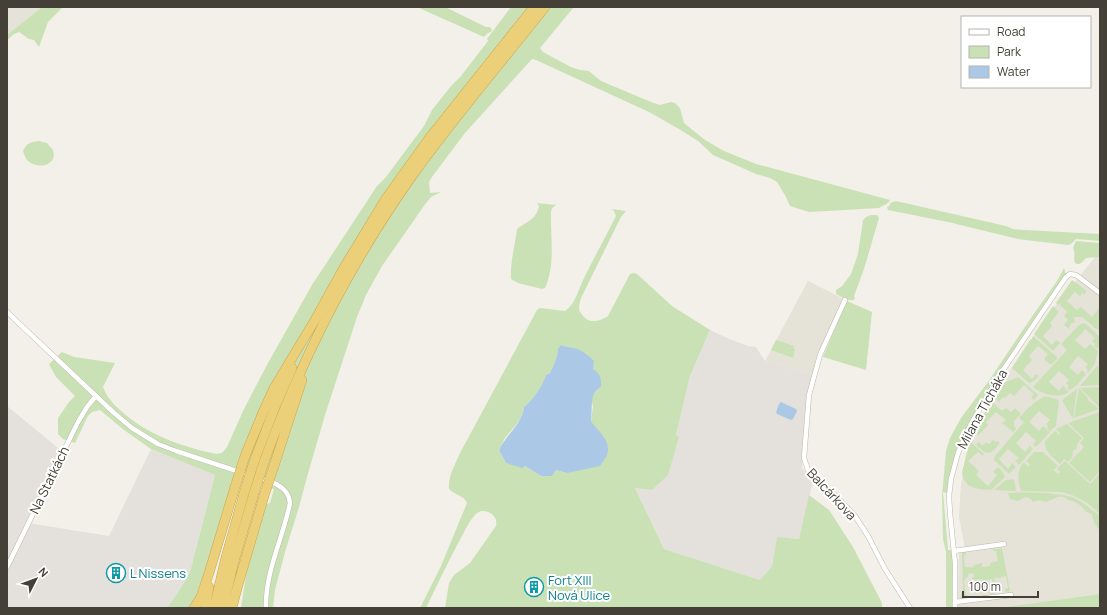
<svg xmlns="http://www.w3.org/2000/svg" width="1107" height="615" font-family="Manrope,sans-serif">
<style>
.residential{fill:#e5e2d7}
.industrial{fill:#e4e1dc}
.green{fill:#cae1b6;fill-rule:evenodd}
.water{fill:#abc9e7}
.lines{fill:none;stroke-linecap:round;stroke-linejoin:round}
.minor-casing{stroke:#bcb8ac;stroke-width:5.5}
.motorway-casing{stroke:#caa64a;stroke-width:10}
.minor{stroke:#fff;stroke-width:4.5}
.motorway{stroke:#ecd079;stroke-width:9}
.motorway-bridge-casing{stroke:#caa64a;stroke-width:10;stroke-linecap:butt}
.motorway-bridge{stroke:#ecd079;stroke-width:9}
.labels{text-anchor:middle;stroke-width:4;stroke-linejoin:round;paint-order:stroke}
.street-label{font-size:13px;fill:#444037;stroke:#fff}
.culture-label{font-size:13px;fill:#0d838f;stroke:#fff;text-anchor:start}
</style>
<rect width="100%" height="100%" fill="#f2f0e8"/>
<path class="residential" d="M7 7H42L7 35Z
M1096 256H1100V594L998 608H958L959 551 965 548 959 517 961 484 966 455 972 436 1012 367 1052 310Z
M808 281 844 299 817 355 812 375 765 361Z"/>
<path class="industrial" d="M710 330 727 338 748 346 756 347 765 361 812 375 805 412 802 468 813 481 799 539 777 537 772 566 760 580 664 549 635 488 652 490 676 435 690 376Z
M7 406 63 452 28 523 109 536 151 449 215 475 190 572 182 586 167 608H7Z"/>
<path class="green" d="M42 7H63L48 22 39 47 34 40 29 39 19 32 14 34 7 40V35Z
M417 7H445L486 27H490L492 30 491 32 488 33 484 37Z
M511 7H574L540 48 543 52 571 67 580 70 589 71 601 81 651 102 660 105 671 102 675 103 680 108 684 123 705 140 724 151 756 164 890 200C889 204 883 205 879 208L809 212 790 206 786 197 777 182 770 178 756 174 713 155 698 141 679 129 649 112 536 60 532 59 465 133 432 177 429 182 430 193 441 192 431 197 426 203 382 266 366 295 357 317 325 415 307 477 299 507 285 552 275 590 273 608H241L246 575 252 547 266 504 270 503 274 489 235 474 207 576 191 608H167L182 586 190 572 215 475 151 449 124 430 100 410 92 412 88 416 75 443 63 439 58 434V418L69 402 75 396 56 377 49 364 62 352 74 357 115 363 103 387C106 395 112 403 119 409 142 431 172 443 203 451 209 452 215 455 221 453 224 452 225 449 227 447L244 409 268 363 312 285 377 186 386 177 424 126 432 110 451 86 461 76 488 41 487 39Z
M39 141 47 143 53 150C54 153 54 156 53 159 47 169 33 166 27 160 25 157 24 154 23 151 27 143 30 142 39 141Z
M896 201 1006 226 1013 229 1024 230 1100 234V241L1076 239 1071 244 1068 245 1018 239 948 222 888 210 887 207 890 205V203Z
M537 203 556 205 552 208 551 211C550 236 556 264 545 288L542 289 518 283 511 279C510 262 515 246 517 229 526 222 537 219 539 206Z
M612 209 626 211 621 217 581 298C580 301 579 305 579 308 579 312 582 314 584 317 591 324 600 321 608 316L630 274 634 273 637 274 672 306 710 330 690 376 676 435 679 437 668 475 652 490 635 488 664 549 760 580 772 566 777 537 799 539 809 495 829 510 853 547 882 603V608H445L449 583 454 575 470 563 496 526C499 515 485 507 477 513 472 517 466 528 463 534 450 558 438 583 426 608H420L441 566 467 503C464 495 454 495 449 489 448 476 455 465 460 453L537 310 540 308 565 311C576 304 579 287 585 276 595 256 606 236 616 216L614 211ZM568 348H573L593 369 601 387 594 393 591 400 593 406 591 421 594 426 567 473 556 470 541 476 525 466 506 463 499 450C501 446 503 442 505 438 513 428 522 420 524 407 532 401 543 385 546 375L550 373C555 361 557 356 568 348Z
M871 215H877L879 218 864 269 854 296 855 299C849 303 841 296 836 294V290L842 286 851 274 858 254 863 220 866 217Z
M1076 241 1100 243V257L1086 258C1082 262 1080 266 1075 263 1073 257 1076 254 1073 248Z
M1064 268 1066 275C1043 307 1020 340 999 373 975 412 953 446 947 493L943 492 948 550H952L953 568 952 608H946V552L943 539 942 496 946 451 950 438 961 418 988 382 1033 315 1057 281Z
M1072 280 1087 291 1084 295 1082 293 1080 296 1075 292 1067 301 1077 310 1081 307 1092 317 1100 307 1099 330 1093 327V326L1082 317H1074L1075 323H1071L1069 329 1064 325 1068 320 1064 316 1067 312 1060 305 1061 304 1060 303 1058 305 1056 303Z
M847 301 872 312 866 370 823 357 841 314H840Z
M1053 306 1059 312 1050 323 1052 326 1043 336 1052 345 1056 340 1060 343 1053 351 1034 334Z
M1083 323 1086 324 1100 337 1098 349 1094 346 1095 344 1092 341 1095 338 1085 329 1083 330 1084 331 1075 340 1085 349 1090 344 1098 351 1095 364 1088 373 1087 372 1088 370 1085 367 1088 364 1078 356 1069 367 1078 375 1082 370 1086 374 1078 384 1070 390 1067 388 1069 386 1066 383 1069 380 1059 371 1049 382 1059 391 1063 386 1069 392C1059 399 1043 395 1033 387L1067 350 1061 344 1079 325Z
M1033 336 1058 358 1051 365 1044 359 1048 354 1038 346 1029 356 1032 360 1023 370 1032 379 1036 374 1039 376 1034 381 1029 383 1012 368 1030 340 1032 339Z
M776 340 794 346 793 348 795 349 793 358 771 350Z
M1098 365 1100 372V385L1080 386Z
M1018 377 1038 395 1034 400 1031 397 1034 394 1024 385 1014 396 1010 393 1005 398 1003 397 999 402 994 397 1002 384Z
M1100 387V408L1080 388Z
M1079 388 1088 398 1087 399 1099 409 1074 418Z
M1077 389 1073 419 1062 400Z
M1045 396 1059 400 1056 426 1050 431 1047 428 1048 426 1046 424 1050 420 1039 411 1029 422 1039 431 1043 426 1050 432 1036 447 1033 444 1036 441 1026 432 1016 443 1025 452 1030 446 1033 449 1019 465 1015 461 1019 458 1008 449 999 459 1008 469 1012 463 1016 467 1009 474 994 460 995 456 1024 422 1019 418 1030 406H1031L1035 402Z
M991 401 1002 411 1006 408 1011 412 1015 408 1021 414 1014 421V425L1016 429 1012 433V431L1002 423 1006 420 996 412 986 422 988 425 979 435 974 432Z
M1100 412V432L1098 434 1100 436V471L1090 482 1069 463 1084 447 1080 443 1084 438 1068 423Z
M1067 424 1082 438 1078 443 1076 449 1073 451 1072 458 1068 462 1064 459 1060 464C1053 457 1044 452 1045 441L1055 431 1058 433 1057 434 1059 435 1060 433 1056 429 1058 428Z
M993 440 996 442 997 441 1000 443 994 450 989 453 984 452 976 445 979 442 982 446 986 442 989 444Z
M970 441 984 454 983 456 978 452 968 461 979 471 976 475 988 486 997 475 993 472 998 467 1002 471 1005 477 991 490C977 489 964 489 962 472Z
M1034 452H1043L1058 466 1054 470 1058 474 1060 472 1057 469 1065 461 1090 484 1100 473V514L1086 502 1072 495 1062 492 1021 491C1018 480 1016 472 1024 462L1028 467 1030 464 1026 461Z
M1014 479 1016 491 994 490 1006 480Z
M1008 493C1025 492 1059 492 1074 498 1084 502 1091 510 1100 516V531L1094 523C1093 518 1093 513 1086 512 1082 505 1076 502 1068 500 1062 493 1053 499 1046 502L1039 500 1033 502 1031 499 1026 497 1018 501 1010 499Z
M993 548 995 549 1002 548 1010 591 1005 592V589L1008 588 1006 576 1001 577V578H994L997 593 990 594 989 592 993 591 992 579 983 581V579L978 580V581L975 582V579H972V577H974L973 573 968 574V577L966 578 964 582 966 594H967V597L960 598 963 590 962 553 966 552V555H964L965 567H970L972 568V567L974 566V564L975 565 979 564 980 563H982V567L990 566V563L998 561 996 551H993Z
M1100 594V608H998Z"/>
<path class="water" d="M561 345C565 347 569 347 574 348 582 350 588 355 594 361L593 369C601 375 601 377 601 387 599 389 595 391 594 394 591 398 592 415 591 421 598 432 612 440 607 455 605 459 602 463 600 466L567 473 556 470 552 476H541L525 466 522 468 506 463 499 450C506 435 522 424 524 407 532 401 543 385 546 375L550 373C553 365 558 358 558 349Z
M781 402 796 409 797 411 793 419 791 420 777 414 776 412 779 404Z"/>
<g class="lines">
<g class="minor-casing">
<path id="minor" d="M845 300 820 355 809 395 804 458 808 470 814 478 835 495 855 516 868 536 885 569 910 608
M7 312 113 412 132 428 158 444 176 451 276 484C285 489 289 494 290 503 283 538 265 572 266 608
M954 551 1004 544
M7 567 78 422 87 407 96 396
M955 602 1011 595
M955 608V563L950 513 949 496 951 479 958 453 971 424 1001 373 1066 277 1070 274 1076 275 1100 293"/>
</g>
<g class="motorway-casing">
<path id="motorway" d="M245 456 264 410 274 388 315 320 345 266 385 200 431 136 534 7
M255 459 275 407 292 368
M264 462C301 360 349 265 412 176 454 117 501 63 545 7
M274 466 302 380
M194 608 201 597 209 573 235 487
M205 608 209 587
M214 608 226 557 245 490
M223 608 233 565 254 493
M232 608 238 585 264 496"/>
</g>
<use href="#minor" class="minor"/>
<use href="#motorway" class="motorway"/>
<g class="motorway-bridge-casing">
<path id="motorway-bridge" d="M235 487 245 456
M245 490 255 459
M254 493 264 462
M264 496 274 466"/>
</g>
<use href="#motorway-bridge" class="motorway-bridge"/>
</g>
<defs>
<g id="building-ring" transform="scale(1)"><circle r="9.5" fill="#fff" stroke="#0f9aa8" stroke-width="1.5"/><path d="M-4-6H4V6H1V3H-1V6H-4ZM-2.5-4.3h1.7v1.8h-1.7ZM.8-4.3h1.7v1.8H.8ZM-2.5-1h1.7V.8h-1.7ZM.8-1h1.7V.8H.8Z" fill="#0f9aa8"/></g>
</defs>
<g fill-rule="evenodd">
<use href="#building-ring" x="116" y="573"/>
<use href="#building-ring" x="534" y="587"/>
</g>
<g class="labels">
<g class="street-label">
<text transform="translate(982 409) rotate(-61)" y="5">Milana Ticháka</text>
<text transform="translate(49 480) rotate(-64)" y="5">Na Statkách</text>
<text transform="translate(832 494) rotate(47)" y="5">Balcárkova</text>
</g>
<g class="culture-label">
<text x="130" y="578">L Nissens</text>
<text x="548" y="585">Fort XIII<tspan x="548" dy="15">Nová Ulice</tspan></text>
</g>
</g>
<rect width="1107" height="615" fill="none" stroke="#444037" stroke-width="16"/>
<rect x="961" y="16" width="130" height="72" fill="#ffffff" stroke="#b4b3af"/>
<rect x="969" y="29" width="20" height="6" fill="#ffffff" stroke="#b4b3af"/>
<text x="997" y="36" font-size="12" fill="#444037">Road</text>
<rect x="969" y="46" width="20" height="12" fill="#cae1b6" stroke="#b4b3af"/>
<text x="997" y="56" font-size="12" fill="#444037">Park</text>
<rect x="969" y="66" width="20" height="12" fill="#abc9e7" stroke="#b4b3af"/>
<text x="997" y="76" font-size="12" fill="#444037">Water</text>
<g transform="translate(36 579) rotate(48)" stroke="#ffffff" stroke-width="3" paint-order="stroke">
<path d="M0-3L7 15L0 10L-7 15Z" fill="#444037"/>
<text y="-6" font-size="11" font-weight="bold" text-anchor="middle" fill="#444037">N</text>
</g>
<path d="M963 591v6h75v-6" fill="none" stroke="#444037" stroke-width="2"/>
<text x="969" y="591" font-size="12" fill="#444037" stroke="#ffffff" stroke-width="3" paint-order="stroke">100 m</text>
</svg>
